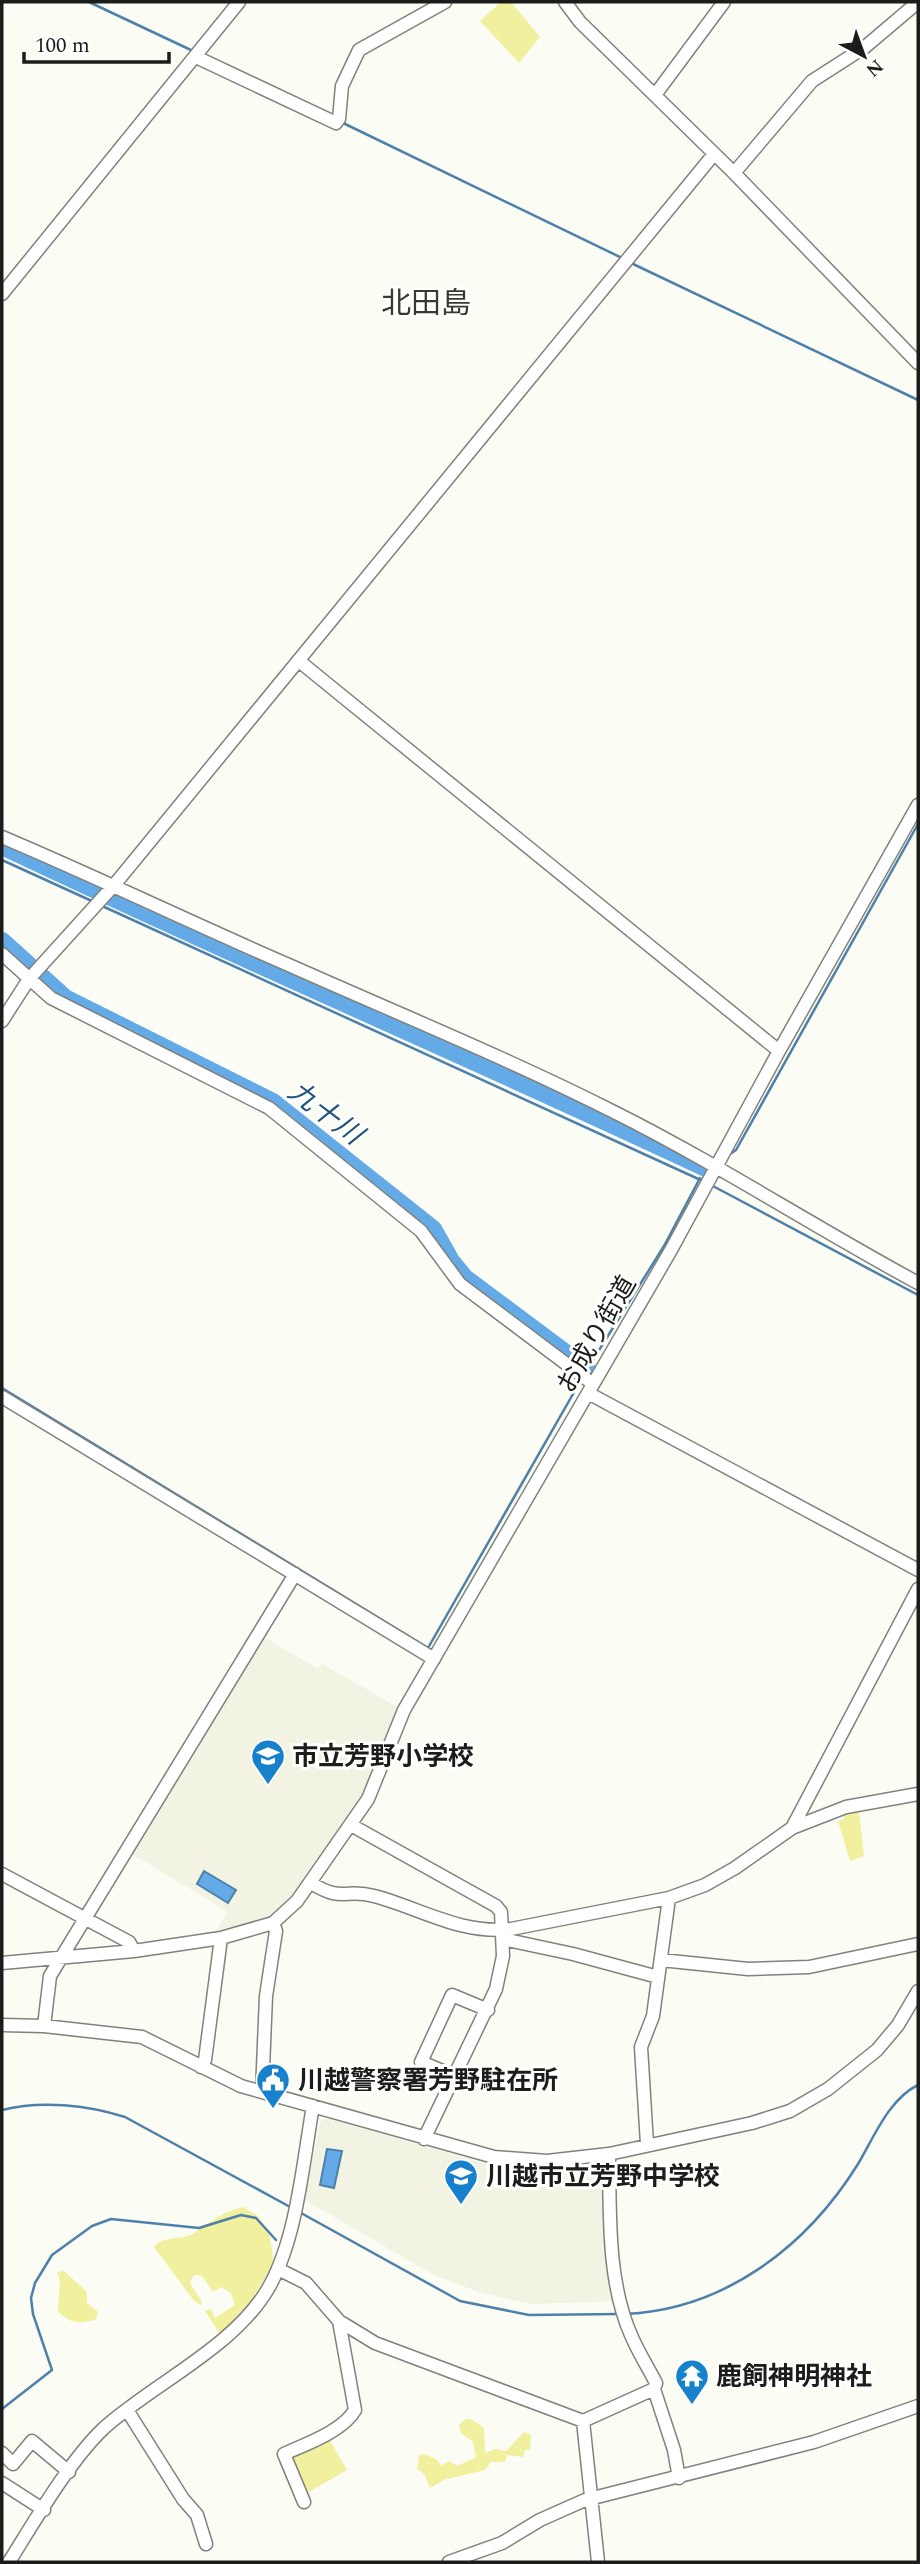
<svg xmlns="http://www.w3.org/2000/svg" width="920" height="2564" font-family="Spectral,'Noto Sans JP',serif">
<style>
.built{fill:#f2f3e3}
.green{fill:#f0f09f}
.water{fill:#64aae7;stroke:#4e80aa;stroke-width:2}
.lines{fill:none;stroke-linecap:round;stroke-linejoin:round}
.stream{stroke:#4e80aa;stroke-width:2.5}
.river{stroke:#64aae7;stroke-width:18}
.minor-casing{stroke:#81827b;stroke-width:15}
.minor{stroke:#fff;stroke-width:12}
.labels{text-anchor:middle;stroke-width:6;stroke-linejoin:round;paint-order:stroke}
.street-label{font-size:26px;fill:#1c1d1a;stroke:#fffffe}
.poi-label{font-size:26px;font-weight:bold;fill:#1c1d1a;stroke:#fffffe;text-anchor:start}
.water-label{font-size:28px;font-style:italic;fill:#22547d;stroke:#fffffe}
.quarter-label{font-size:30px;fill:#393933;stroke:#fffffe}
</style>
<rect width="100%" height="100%" fill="#fbfcf4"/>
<path class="built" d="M264 1637 318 1669 322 1664 399 1708 360 1798 291 1902 272 1918 216 1931 228 1912 130 1853Z
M325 2118 487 2164 537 2170 573 2168 598 2163 605 2170 618 2301 532 2304 481 2293 432 2274 305 2200 320 2122Z"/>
<path class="green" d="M501 2H511L540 37 519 63 480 21Z
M859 1811 864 1856 850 1861 838 1821 844 1819V1815Z
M243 2207 258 2216 270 2237 274 2263 250 2302 220 2334 205 2311 211 2309 215 2318 235 2305 231 2293 221 2287 213 2292 202 2276 194 2275 190 2283 202 2302 201 2305 194 2301 154 2247C163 2235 180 2241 192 2234 210 2223 221 2212 243 2207Z
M64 2271 87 2292V2303L98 2312 96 2319C80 2325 69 2323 58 2311L60 2281 57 2272Z
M466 2419H471L484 2428 485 2453 496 2449 506 2451 524 2432 531 2435 530 2449 525 2450 523 2457 507 2455 505 2462H491L485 2470 446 2479 430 2488 424 2474 417 2469 419 2455 424 2454 436 2459 441 2466 449 2461 457 2466 476 2457 473 2442 461 2433 459 2425Z
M328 2437 347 2470 304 2495 287 2456Z"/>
<path class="water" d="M204 1871 236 1890 228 1903 197 1884Z
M327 2149 342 2151 334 2188 320 2185Z"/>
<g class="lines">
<path class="stream" d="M89 2 193 51
M341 122 622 258
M631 263 918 400
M2 860 94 902
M100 905 705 1182
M730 1154 736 1150 918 824
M711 1185 918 1295
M586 1371 664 1246 700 1178
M2 1388 428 1648 581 1380
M2 2110C41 2100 87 2105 125 2117L292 2208
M301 2213 460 2301 529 2315 620 2314
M626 2314C726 2309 807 2246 858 2164 874 2137 889 2099 918 2085
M2 2409 52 2370 33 2314 31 2298 35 2283 52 2255 92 2226 111 2219 199 2228 241 2215 256 2218 276 2240"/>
<path class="river" d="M2 846C235 957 472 1058 706 1168
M2 941 65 998 273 1102 433 1229 451 1261 465 1278 587 1369"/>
<g class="minor-casing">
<path id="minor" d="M565 2 580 22 734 173 918 363
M196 57 336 123 339 119 342 86 359 50 445 2
M655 95 724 2
M734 173 812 81 865 47 918 2
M2 294 239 2
M299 661 779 1051
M2 837C99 878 194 924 291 966 399 1014 509 1059 614 1112 718 1164 816 1228 918 1283
M2 954 51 998 269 1108 421 1231 460 1284 593 1384
M2 1021 29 979 115 884 714 154
M588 1393 918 1570
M2 1397 434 1659
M351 1825 496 1906 501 1912 503 1956 496 1989 424 2139
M792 1828 918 1589
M2 1874 129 1942 134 1951
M311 1883C343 1903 345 1888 374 1896 420 1908 461 1935 511 1929L669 1898 705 1885 735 1868 792 1828 846 1807 918 1794
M503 1939 573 1954 658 1977
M661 1960 748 1969 809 1967 918 1944
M2 1963 134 1951 221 1938 273 1923 297 1901 368 1799 404 1710 671 1250 779 1051 918 805
M2 2025 44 2026 142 2037 241 2086 494 2157 547 2161 609 2154 752 2123 790 2111 828 2089 877 2050 898 2025 918 1991
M44 2026 50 1976 295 1574
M201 2067 205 2060 221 1938
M452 2075 421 2062 452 1995 488 2010
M262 2092 266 1996 276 1931 273 1923
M647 2144 641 2047 653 2016 669 1898
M609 2154C610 2212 607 2281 631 2335 638 2352 648 2367 656 2383L654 2389 674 2450 679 2478
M278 2269 306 2283 339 2321 375 2343 583 2421 654 2389
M127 2410 183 2499 197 2515 206 2544
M583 2421 598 2562
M2 2453 13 2464 32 2441 69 2472
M2 2483 44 2510
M304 2502 284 2454C306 2444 343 2431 355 2410L339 2321
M9 2562C34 2522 70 2460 104 2428 154 2383 235 2347 269 2287 297 2238 303 2162 313 2106
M449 2562 502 2543 540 2520 585 2500 814 2442 918 2406"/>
</g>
<use href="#minor" class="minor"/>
</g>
<defs>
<g id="school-pin" transform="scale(1.75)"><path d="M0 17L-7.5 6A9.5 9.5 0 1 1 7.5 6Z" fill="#1881cc" stroke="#fffffe"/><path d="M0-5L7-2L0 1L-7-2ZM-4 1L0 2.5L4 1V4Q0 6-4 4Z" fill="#fff"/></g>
<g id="civic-pin" transform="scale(1.75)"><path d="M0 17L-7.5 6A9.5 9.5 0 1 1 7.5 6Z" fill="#1881cc" stroke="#fffffe"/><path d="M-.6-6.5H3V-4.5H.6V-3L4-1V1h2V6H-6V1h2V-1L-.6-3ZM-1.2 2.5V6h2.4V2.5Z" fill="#fff"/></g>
<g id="temple-pin" transform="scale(1.75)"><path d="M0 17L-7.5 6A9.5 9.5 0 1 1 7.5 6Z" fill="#1881cc" stroke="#fffffe"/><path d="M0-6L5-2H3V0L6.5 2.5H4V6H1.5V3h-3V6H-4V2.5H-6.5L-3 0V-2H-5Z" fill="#fff"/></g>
</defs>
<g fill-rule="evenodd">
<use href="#school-pin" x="268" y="1756"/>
<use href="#civic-pin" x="273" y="2080"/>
<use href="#school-pin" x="461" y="2176"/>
<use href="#temple-pin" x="692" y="2376"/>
</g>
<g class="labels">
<g class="street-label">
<text transform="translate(596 1334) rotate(-60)" y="9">お成り街道</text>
</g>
<g class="poi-label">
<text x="292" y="1765">市立芳野小学校</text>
<text x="298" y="2089">川越警察署芳野駐在所</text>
<text x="486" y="2185">川越市立芳野中学校</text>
<text x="716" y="2385">鹿飼神明神社</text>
</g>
<g class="water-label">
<text transform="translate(326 1112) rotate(37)" y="10">九十川</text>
</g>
<g class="quarter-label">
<text x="426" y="313">北田島</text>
</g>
</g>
<rect width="920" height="2564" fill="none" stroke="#1c1d1a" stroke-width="7"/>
<g transform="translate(864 56) rotate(139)" stroke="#fffffe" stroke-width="5" paint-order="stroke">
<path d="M0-5L12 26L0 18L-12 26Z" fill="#1c1d1a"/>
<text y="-10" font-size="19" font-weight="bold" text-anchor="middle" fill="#1c1d1a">N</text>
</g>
<path d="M24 52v10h145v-10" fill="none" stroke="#1c1d1a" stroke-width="3.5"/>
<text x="35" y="52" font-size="21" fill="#1c1d1a" stroke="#fffffe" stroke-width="5" paint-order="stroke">100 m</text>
</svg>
